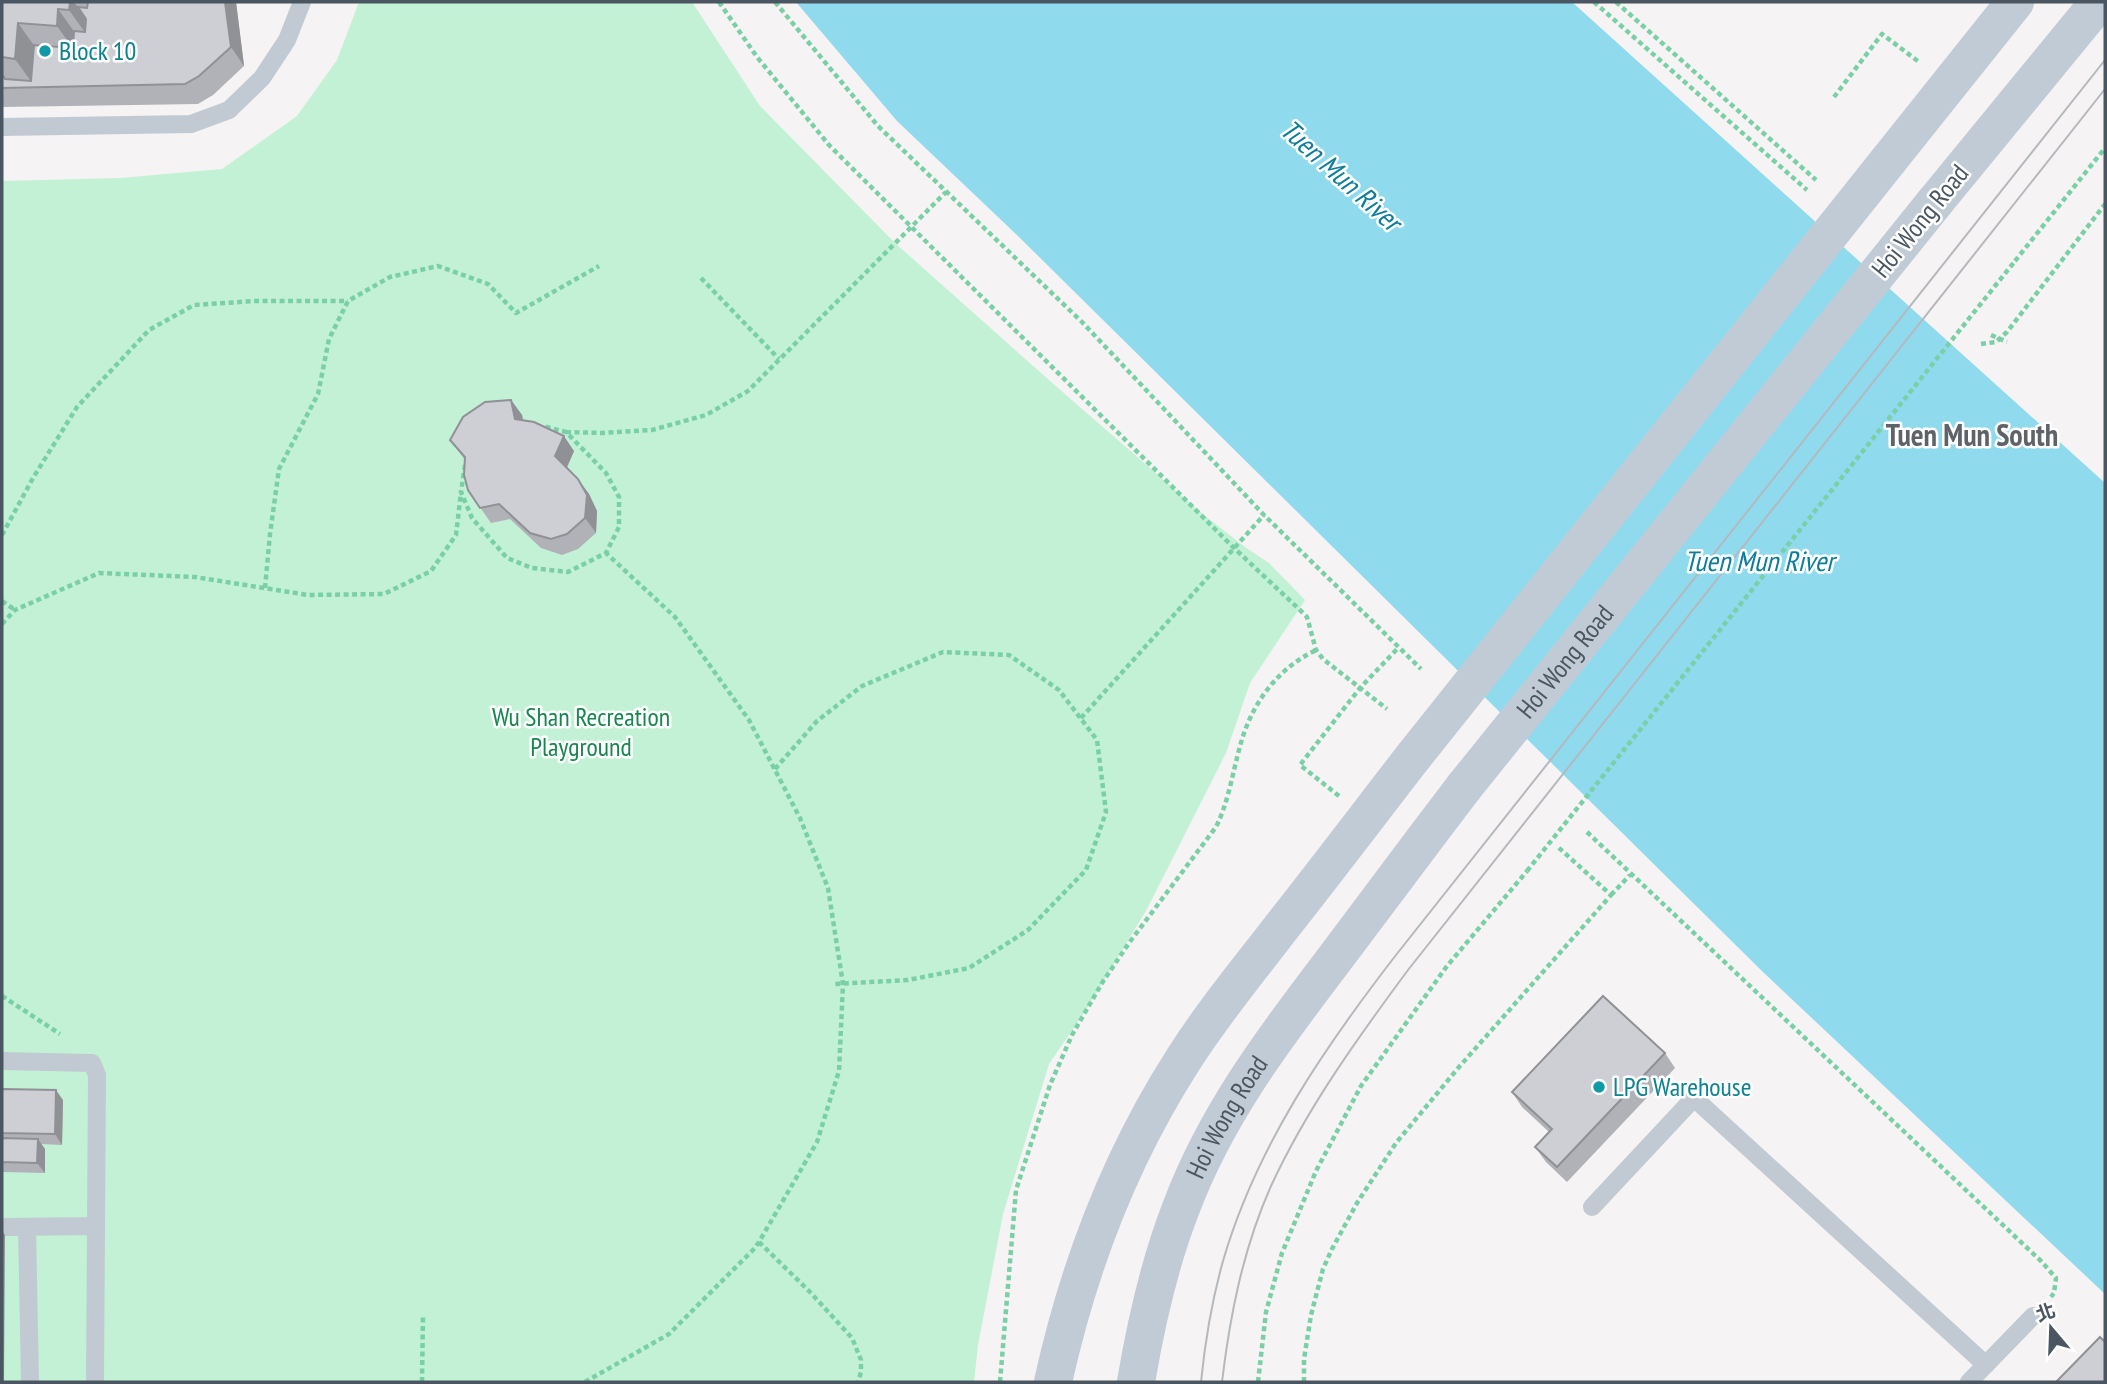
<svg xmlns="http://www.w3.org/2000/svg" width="2107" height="1384" font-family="'PT Sans Narrow','Noto Sans TC',sans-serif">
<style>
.green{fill:#c3f1d5}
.water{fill:#90daee}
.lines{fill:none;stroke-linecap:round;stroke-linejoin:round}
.path{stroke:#7ad0a6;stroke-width:4.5;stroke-dasharray:5 3.5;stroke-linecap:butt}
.service{stroke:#c1cad2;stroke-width:18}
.secondary{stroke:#c1cbd6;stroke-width:38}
.tram{stroke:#b5b8bd;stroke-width:2}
.path-bridge{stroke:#7ad0a6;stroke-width:4.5;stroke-dasharray:5 3.5;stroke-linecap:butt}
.secondary-bridge{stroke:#c1cbd6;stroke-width:38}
.wall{fill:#b0b2b7}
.shaded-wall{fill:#909195}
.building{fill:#cdcfd5;stroke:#909195;stroke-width:2}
.culture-dot{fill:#0f9aa8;stroke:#fff;stroke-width:2.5}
.labels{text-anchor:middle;stroke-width:5;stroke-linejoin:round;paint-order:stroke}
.culture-label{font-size:26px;fill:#0d838f;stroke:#fff;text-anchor:start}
.street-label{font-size:26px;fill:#4a5661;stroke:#fff}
.park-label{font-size:26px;fill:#17864f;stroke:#fff}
.water-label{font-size:28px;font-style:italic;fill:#0c7c9b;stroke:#fff}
.quarter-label{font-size:30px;font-weight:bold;fill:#5f6368;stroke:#fff}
</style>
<rect width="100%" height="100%" fill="#f5f3f3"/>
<path class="green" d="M359 2H692L760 106 895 243 1058 388 1204 515 1245 547 1269 563 1305 600 1250 683 1226 753 1147 909 1086 1010 1049 1064 1003 1214 978 1345 974 1382H2V181L121 178 222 169 297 116 337 60Z"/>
<path class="water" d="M796 2H1572L2105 483V1294L1764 973 1019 237 897 121Z"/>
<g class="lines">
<path class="path" d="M719 2 757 57 829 145 1234 548 1301 611 1307 617 1316 650 1323 659 1387 709
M775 2 878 126 1082 322 1264 515 1421 669
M1594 2 1807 190
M1616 2 1816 180
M1834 97 1882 34 1919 62
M2015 261 2105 148
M701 278 779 359
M1991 335 2007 342
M1981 344 1996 342 2007 332 2105 204
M566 432 602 433 652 430 706 415 748 391 946 192
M465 465 461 492 472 518 507 558 532 568 568 572 606 553 619 527V497L606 473 566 432 547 427H540
M2 535 33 478 77 407 149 330 194 305 255 301H348
M265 588 270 534 279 469 318 394 329 339 348 301 390 277 438 266 488 284 516 313 599 266
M2 601 15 610
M2 624 15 610 99 573 195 577 308 595 384 594 431 571 456 535 461 492
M1081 718 1264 515
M775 769 817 721 862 686 943 652 1009 655 1059 690 1097 740 1106 812 1086 870 1028 930 969 968 908 980 834 984
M1339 796 1300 765 1360 688 1399 647
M1587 832 2041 1261 2056 1278 2054 1293 2051 1297
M1611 895 1630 875
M2 996 60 1034
M759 1242 811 1293 852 1338 861 1360V1372L858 1382
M422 1382 423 1314
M585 1382 669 1334 753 1250 759 1242 817 1142 839 1071 843 984 828 888 800 818 749 720 675 617 606 553
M1000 1382 1016 1190 1050 1085 1072 1035 1102 983 1129 943 1216 827C1228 803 1232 776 1239 750 1250 706 1275 670 1316 650
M1258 1382 1266 1312 1282 1253 1316 1171 1361 1086 1447 966 1527 871
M1304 1382V1359L1311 1315 1323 1269 1332 1249 1357 1203 1396 1143 1459 1067 1611 895 1558 847"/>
<path class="service" d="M2 127 191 124 229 110 262 78 287 40 302 2
M2 1061 92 1063 97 1075 95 1382
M1592 1207 1694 1098 1986 1365
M2 1227 96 1226
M27 1227 30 1382
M1969 1382 2033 1316"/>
<g class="secondary">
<path d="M1888 161 2015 2"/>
<path d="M1935 202 2099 2"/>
<path d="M1053 1382C1078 1269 1120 1158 1183 1060 1212 1014 1247 972 1280 929 1325 872 1369 814 1413 757"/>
<path id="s1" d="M1136 1382C1146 1323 1159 1264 1181 1208 1215 1117 1272 1041 1330 965 1375 905 1419 846 1464 787"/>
</g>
<path class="tram" d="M1201 1382C1205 1342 1212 1300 1223 1261 1256 1147 1324 1048 1396 955L2105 60
M1222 1382C1230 1315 1243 1249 1271 1186 1307 1108 1357 1039 1408 970L2105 89"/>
<path class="path-bridge" d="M1527 871 2015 261"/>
<g class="secondary-bridge">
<path d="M1413 757 1888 161"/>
<path id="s2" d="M1464 787 1935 202"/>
</g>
</g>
<path class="wall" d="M2 2H236L244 66 213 95 198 104 2 107Z
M511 400 522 415 523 420 574 451 567 468 589 494 597 511 596 533 578 549 562 555 541 548 510 519 491 523 468 490 465 460 450 440Z
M1665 1053 1675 1068 1567 1182 1546 1162 1535 1147 1549 1132 1522 1107 1512 1092Z
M2 1089 63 1100 62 1145 41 1144 45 1149V1173L2 1172Z"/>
<path class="shaded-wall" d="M70 2H74L100 39 99 52 69 10Z
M225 2H236L244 66 231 47Z
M58 9 88 51 87 68 57 26Z
M18 23 48 65 35 87 15 59Z
M511 400 522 415 526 434 515 419Z
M564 436 574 451 565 471 555 456Z
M578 479 589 494 597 511 596 533 585 518Z
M56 1090 63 1100 62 1145 55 1134Z
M38 1139 45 1149V1173L37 1163Z
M2 1231 5 1235 4 1382H2Z"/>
<path class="building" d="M2 2H70L69 10 58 9 57 26 18 23 15 59 2 57Z
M88 2H225L231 47 199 76 185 84 2 88V74L5 79 31 81 34 45 73 48 74 31 85 32 86 19 78 7 87 8Z
M511 400 515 419 534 422 564 436 555 456 578 479 587 495 585 518 567 534 551 539 530 533 499 504 480 508 468 490 464 475 465 457 450 440 463 417 485 402Z
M1603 996 1665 1053 1557 1167 1535 1147 1552 1129 1512 1092Z
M2 1089 56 1090 55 1134 2 1133Z
M2 1138 38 1139 37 1163 2 1162Z
M2100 1337 2105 1342V1382H2056Z"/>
<g class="culture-dot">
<circle cx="45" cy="51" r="7"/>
<circle cx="1599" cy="1087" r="7"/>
</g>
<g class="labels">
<g class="culture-label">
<text x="59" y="60">Block 10</text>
<text x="1613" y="1096">LPG Warehouse</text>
</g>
<g class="street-label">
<text transform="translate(1920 221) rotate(-51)" y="9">Hoi Wong Road</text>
<text dy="9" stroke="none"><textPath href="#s2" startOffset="161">Hoi Wong Road</textPath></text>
<text dy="9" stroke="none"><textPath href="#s1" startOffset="282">Hoi Wong Road</textPath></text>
</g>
<g class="park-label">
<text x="581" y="726">Wu Shan Recreation<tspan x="581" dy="30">Playground</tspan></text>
</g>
<g class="water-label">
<text transform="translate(1341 175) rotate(42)" y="10">Tuen Mun River</text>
<text x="1759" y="571">Tuen Mun River</text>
</g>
<g class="quarter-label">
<text x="1972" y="446">Tuen Mun South</text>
</g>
</g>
<rect width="2107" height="1384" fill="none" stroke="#4a5661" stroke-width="7"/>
<g transform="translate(2051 1328) rotate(341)" stroke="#ffffff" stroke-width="5" paint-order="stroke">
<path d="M0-5L12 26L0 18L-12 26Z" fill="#4a5661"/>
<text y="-10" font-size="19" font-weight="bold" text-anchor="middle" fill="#4a5661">北</text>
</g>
</svg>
